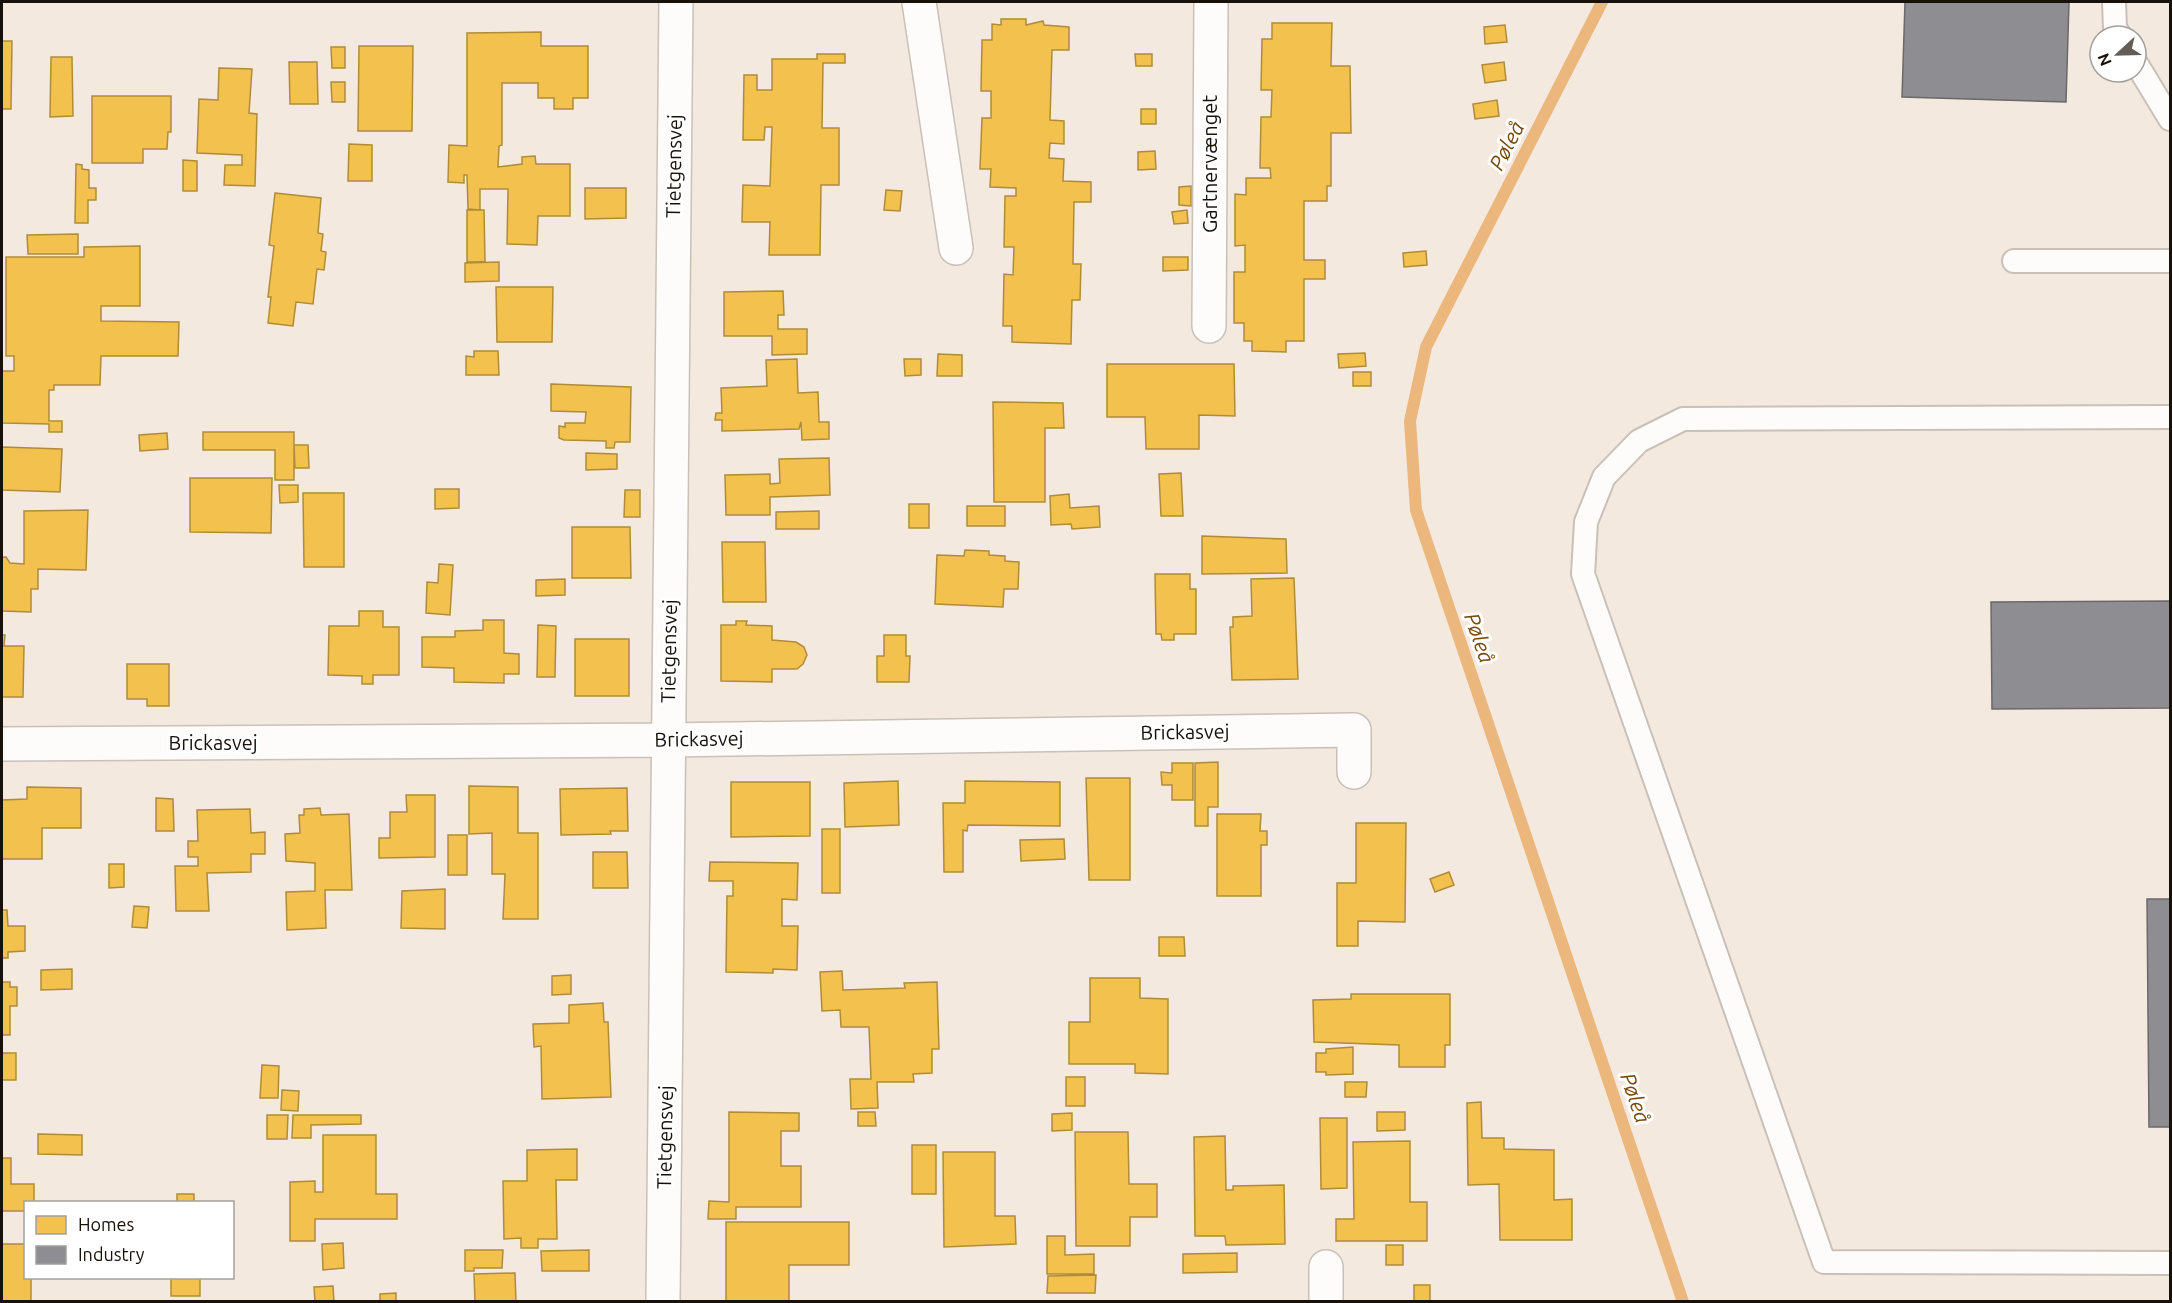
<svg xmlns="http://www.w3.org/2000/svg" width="2172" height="1303" font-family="Ubuntu,sans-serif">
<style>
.homes{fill:#f2c14e;stroke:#b08c3a;stroke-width:1.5}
.industry{fill:#8d8d92;stroke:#6a6869;stroke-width:1.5}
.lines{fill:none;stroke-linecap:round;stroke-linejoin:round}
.stream{stroke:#ecb77d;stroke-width:12}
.service-casing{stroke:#c9c0b8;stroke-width:26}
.minor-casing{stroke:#c9c0b8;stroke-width:36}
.service{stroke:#fdfcfa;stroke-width:22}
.minor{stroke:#fdfcfa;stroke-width:33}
.labels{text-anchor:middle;stroke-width:6;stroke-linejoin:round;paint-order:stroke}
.street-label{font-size:20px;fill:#17110a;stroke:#fff}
.water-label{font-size:21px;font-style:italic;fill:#77480b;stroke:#fff}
</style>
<rect width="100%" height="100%" fill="#f4e9df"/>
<path class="homes" d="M1001 19H1026V25L1043 21 1044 25 1069 27V50H1052L1050 120 1064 121V144L1050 143 1049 158 1064 159 1063 181 1091 182V202H1074L1073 264H1081L1080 300H1072L1071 344 1012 342V326H1003L1004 274 1013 275 1014 247H1004L1005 196H1016V188L990 187 991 169H980L982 118H991V91H981L982 40H992V24L1001 25Z
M1272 23H1332L1331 66H1350L1351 133H1331V186H1327V201H1304V260H1325V279H1304V341H1286V352L1252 351V341H1244V323H1234V272H1245V245L1235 246V194L1246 195V178H1271L1270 168H1260L1261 117H1271L1272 90H1261L1262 39H1272Z
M1505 25 1507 42 1485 44 1484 27Z
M541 32V46H588V98H573V109H554V98H538V83H502V145L499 146 498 167 522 164V157L535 156 536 164H570V216H538L537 245 507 244 508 189H480V210L468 209 467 175H464V183L448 182 449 145 467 146V33Z
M2 41H12L11 109H2Z
M359 46H413L412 131H358Z
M331 47H345V68H332Z
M817 54H845V63H823L822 128H839V185H821L820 255H769L770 222H742L743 185 770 186 772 127H765L764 140H743L744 75H757V90H772V59H817Z
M1135 54H1152V66H1136Z
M51 57H72L73 116 50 117Z
M289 62H317L318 104H290Z
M1504 62 1506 80 1485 83 1482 65Z
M219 68 252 69 249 113 257 114 255 186 224 185 225 165H242V155L197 153 199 99 218 100Z
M331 82H345V102H332Z
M92 96H171V132H168L167 149H143V163H92Z
M1497 100 1499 116 1475 119 1473 104Z
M1141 109H1156V124H1141Z
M349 144 372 145V181H348Z
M1155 151 1156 169 1138 170V152Z
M183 160 197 161V191H183Z
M76 164 82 165V169L89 170V188H96V200H88V223H75Z
M1191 186V206L1179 205V187Z
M585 188H626V218L585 219Z
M886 190 902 191 900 211 884 210Z
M275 193 321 198 318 233 323 234 321 251 326 252 324 270 317 269 313 304 296 302 293 326 268 323 271 297H268L274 246 269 245Z
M467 210H484L485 262H467Z
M1187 210 1188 223 1174 224 1172 212Z
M78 234V254H28L27 235Z
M140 246V306H101V321L179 322 178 356H101L100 385H54V390H49V421H62V432H49V424L2 423V371H14V356H6V257H84V247Z
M1426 251 1427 265 1404 267 1403 253Z
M1163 257H1188V270L1163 271Z
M499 262V281L465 282V263Z
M496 287H553L552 342H497Z
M783 291 784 315H778V329H807V354L772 355V336H724V292Z
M474 351H498L499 375H466V356L474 357Z
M1365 353 1366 366 1339 368 1338 354Z
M938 354 962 355V376H937Z
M797 359 798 393 818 392 819 422H829V439L802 440 801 422 799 429 722 431V420H715L716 413H722L721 388 767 386 766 360Z
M904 359H921V375L905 376Z
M1107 364H1234L1235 416 1199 415V449H1146L1145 417H1107Z
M1353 372H1371V386H1353Z
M551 384 631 387 630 442H615L614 448H606V441L564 440 559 438V426L565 427V423H585L586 412 551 411Z
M993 402 1063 403 1064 428H1045V502H994Z
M203 432H294V480H275V450H203Z
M167 433 168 449 140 451 139 435Z
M294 445H308L309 468H295Z
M2 447 62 449 60 492 2 490Z
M586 453 617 454V469L586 470Z
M829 458 830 495 770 497V515H726L725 475 770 474V484L780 483 779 459Z
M1181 473 1183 516H1161L1159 474Z
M190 478H272L271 533 190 532Z
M279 485H298V502L280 503Z
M435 489H459V508L435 509Z
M625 490H640V517H624Z
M303 493H344V567H304Z
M1069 494 1070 508 1099 506 1100 527 1072 529 1071 524 1051 525 1050 496Z
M909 504H929V528H909Z
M967 506H1005V526H967Z
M88 510 86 570 38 569V589H31V612L2 611V557H6L10 563 24 564V511Z
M819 511V529H776V512Z
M572 527H630L631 578H572Z
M1202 536 1286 539 1287 573 1202 574Z
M722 542H765L766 602H723Z
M965 550 989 551V555L1005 556V561L1019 562 1018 589H1004L1003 607 935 604 937 555 964 556Z
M439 564 453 565 450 615 426 613 427 582 438 583Z
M1155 574H1190V589H1196V634H1174V640H1162L1161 634H1156Z
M1294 578 1298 679 1232 680 1230 627H1233V617L1252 616 1251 579Z
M565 579V595L536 596V580Z
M359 611H383V627H399V675H373V684H362V676L328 675 329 626H359Z
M483 620H504V653L519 654V674H504V683L454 682V668L422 667V637H455V631L483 630Z
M736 621H747L746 625 772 626V640L796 642 804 647 807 655 803 664 797 669H772V682L721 681V625H736Z
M538 625 556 626 555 677H537Z
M2 635H5L4 646H24L23 697H2Z
M884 635H906V656H910L909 682H877V656H884Z
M575 639H629V696H575Z
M127 664H169V706H147V699H127Z
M1218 762V807H1208V826H1195V763Z
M1172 763H1193V800H1172V785H1162L1161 772 1172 773Z
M1086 778H1130V880H1089Z
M898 781 899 825 845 827 844 783Z
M965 781 1060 782V826L968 825 967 831 963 830V872H944L943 803H965Z
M731 782H810V836L731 837Z
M469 786 518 787V833H538V919H503L505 874H492V833L469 834Z
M27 787 81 788V828H42V859H2V800L27 799Z
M627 788 628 831H610L611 834 561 835 560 789Z
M406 795H435V857L379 858V838H390V812H407Z
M156 798 173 799 174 831H156Z
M320 808 321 815 349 814 352 890H325L326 928 287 930 286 892 315 891V863L286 861 285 834 300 833 299 815H304V809Z
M250 809 251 833 265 832V854H251V872L207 873 209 911H176L175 866H198V857H188V841H198L197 810Z
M1217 814H1261L1260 831H1267V845H1261V896H1217Z
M1356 823H1406L1405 922 1358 921V946H1337V883H1356Z
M822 829H840V893H822Z
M448 835H467V875H448Z
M1064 839 1065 859 1021 861 1020 840Z
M593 852H627L628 888H593Z
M710 862 798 863 797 900 782 899V926H798L797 970 773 969V973L726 972 727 896H733V881H709Z
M109 864H124V887L109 888Z
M1449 872 1454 885 1435 892 1430 879Z
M445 889V929L401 928 402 891Z
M134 906 149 907 147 928 132 927Z
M2 910H7L8 926H25V951L8 952V958H2Z
M1159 937H1184L1185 956H1159Z
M72 969V989L41 990V970Z
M842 971 843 990 905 988 904 983 937 982 939 1049H932V1073L913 1074 914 1082H877L878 1108 851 1109 850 1079H871L869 1027H841L840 1010 822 1011 820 972Z
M571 975V994L552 995V976Z
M1090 978H1140V998L1168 999V1074L1135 1073V1064H1069V1022H1090Z
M2 982H10V987H17V1006H10V1035H2Z
M1351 994H1450V1045H1445V1067H1399V1045L1314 1042 1313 1000 1351 999Z
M603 1003 604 1022H608L611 1097 542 1099 541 1046 534 1047 533 1024 569 1023V1005Z
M1353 1047V1074L1326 1075V1072H1316V1053H1326V1049Z
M2 1053H16V1080H2V1097Z
M262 1065 279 1066 278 1098H260Z
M1066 1077H1085V1106H1066Z
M1345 1082H1367L1366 1097H1345Z
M282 1090 299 1091 298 1111 281 1110Z
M1481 1102 1482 1138H1504V1149L1554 1150V1200L1572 1199V1240H1500L1499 1184 1468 1185 1467 1103Z
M729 1112 799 1113V1131H781V1166H801V1207H736V1219H708L709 1201 729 1202Z
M858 1112H875L876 1126H858Z
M1377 1112H1405V1130L1377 1131Z
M1072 1113V1130L1052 1131V1114Z
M267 1115H288L287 1139H267Z
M293 1115H361V1124L311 1125V1138H292Z
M1320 1118H1347V1188L1321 1189Z
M1075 1132H1128L1129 1184H1157V1217H1130V1246H1076Z
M38 1134 82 1135V1155L38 1154Z
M323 1135H376V1194H397V1219H315V1241H290V1182L315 1181V1192H323Z
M1225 1136 1226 1190H1233V1186L1284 1185 1285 1244 1226 1245 1225 1236H1195L1194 1137Z
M1410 1141V1202H1427V1241H1336V1219H1354L1353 1142Z
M912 1145H936V1194H912Z
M577 1149V1180H556L557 1239H538V1248H521V1238L504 1239 503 1181H527V1150Z
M943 1152H995V1216H1015L1016 1244 944 1247Z
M2 1158H11V1184H34V1202H26V1211H2Z
M177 1194H194V1202H177Z
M726 1222H849V1265H789V1302H726Z
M1047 1236H1065V1255L1094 1254V1274H1047Z
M343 1243 344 1268 323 1270 322 1244Z
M2 1244H26V1278H31V1302H2Z
M1386 1245H1403V1265H1386Z
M465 1250H503L502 1268H474V1271H465Z
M589 1250V1271H542L541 1251Z
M1237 1253V1272L1183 1273V1254Z
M515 1273 516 1302H475L474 1274Z
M1096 1275 1095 1293H1047L1048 1276Z
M171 1278H200V1296H171Z
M1414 1285H1430V1302H1414Z
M333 1286 334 1302H315L314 1287Z
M396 1293V1302H380V1294Z"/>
<path class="industry" d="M1905 2H2069L2066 102 1902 97Z
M2170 601V708L1992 709 1991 602Z
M2147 899H2170V1127H2149Z"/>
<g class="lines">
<path class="stream" d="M1602 2 1426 347 1410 421 1416 510 1683 1302"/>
<g class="service-casing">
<path id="service" d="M2114 2 2115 28 2120 36
M2136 63 2170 119
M2014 261H2170
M2170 417 1683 419 1639 441 1604 477 1586 522 1583 574 1824 1262 2170 1263"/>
</g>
<g class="minor-casing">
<path id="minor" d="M919 2 956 248
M1209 326 1211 2
M2 744 668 740 1354 730V772
M1326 1267V1302
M663 1302 676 2"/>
</g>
<use href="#service" class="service"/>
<use href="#minor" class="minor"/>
</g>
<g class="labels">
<g class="street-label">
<text transform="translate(1210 164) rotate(-90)" y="7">Gartnervænget</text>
<text transform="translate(674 166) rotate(-89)" y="7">Tietgensvej</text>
<text transform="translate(669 651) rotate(-89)" y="7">Tietgensvej</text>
<text transform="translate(1185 732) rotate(-1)" y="7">Brickasvej</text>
<text transform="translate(699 739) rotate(-1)" y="7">Brickasvej</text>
<text x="213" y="750">Brickasvej</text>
<text transform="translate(665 1137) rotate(-89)" y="7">Tietgensvej</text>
</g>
<g class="water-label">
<text transform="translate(1507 146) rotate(-63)" y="7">Pøleå</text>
<text transform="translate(1479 638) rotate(71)" y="7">Pøleå</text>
<text transform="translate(1635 1098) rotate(71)" y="7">Pøleå</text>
</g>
</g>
<rect width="2172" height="1303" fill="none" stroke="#17110a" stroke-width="6"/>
<rect x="24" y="1201" width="210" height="78" fill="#ffffff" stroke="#a2a09d" stroke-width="1.5"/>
<rect x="36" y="1216" width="30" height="18" fill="#f2c14e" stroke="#a2a09d" stroke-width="1.5"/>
<text x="78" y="1231" font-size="18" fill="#17110a">Homes</text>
<rect x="36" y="1246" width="30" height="18" fill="#8d8d92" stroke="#a2a09d" stroke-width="1.5"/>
<text x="78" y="1261" font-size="18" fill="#17110a">Industry</text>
<g transform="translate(2118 54) rotate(248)"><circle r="28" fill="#ffffff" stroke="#a2a09d" stroke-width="1.5"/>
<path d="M0-4.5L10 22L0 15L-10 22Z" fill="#645d55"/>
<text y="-9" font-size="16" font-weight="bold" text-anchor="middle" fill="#17110a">N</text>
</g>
</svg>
